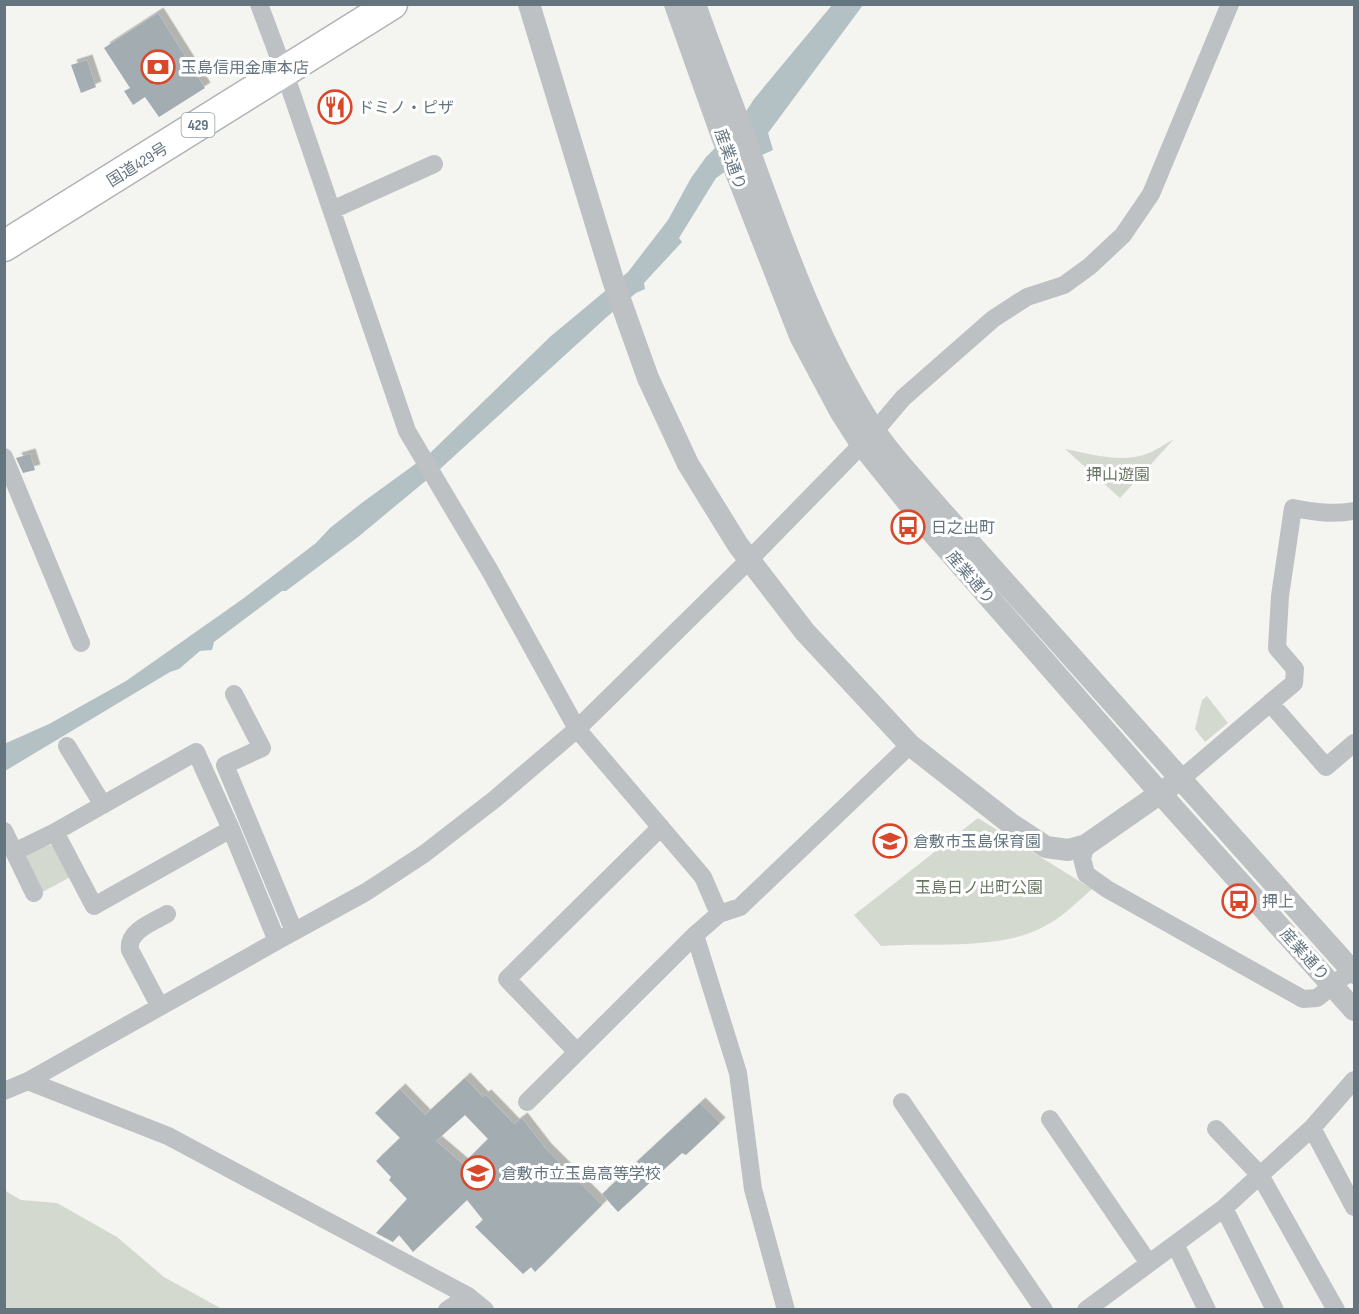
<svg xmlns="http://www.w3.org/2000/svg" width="1359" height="1314" font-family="'Sofia Sans Condensed','Noto Sans JP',sans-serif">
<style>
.green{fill:#d4d9d0}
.water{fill:#b4c1c4}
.building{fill:#a3acb1;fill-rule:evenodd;filter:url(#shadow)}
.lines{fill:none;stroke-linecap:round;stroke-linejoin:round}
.trunk-casing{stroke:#b0b4b7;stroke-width:33}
.minor{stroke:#bdc1c4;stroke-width:18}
.tertiary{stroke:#bdc1c4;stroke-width:22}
.trunk{stroke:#fff;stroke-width:30}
.labels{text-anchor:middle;stroke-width:6;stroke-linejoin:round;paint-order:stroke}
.shield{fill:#fff;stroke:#929ea6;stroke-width:1.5}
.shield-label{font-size:15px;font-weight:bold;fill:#647580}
.poi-label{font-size:16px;fill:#647580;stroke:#fff;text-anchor:start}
.street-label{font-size:16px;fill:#647580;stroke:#fff}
.park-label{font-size:16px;fill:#687763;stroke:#fff}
</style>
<defs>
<filter id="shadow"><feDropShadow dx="5.5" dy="-5.5" stdDeviation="0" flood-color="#0004"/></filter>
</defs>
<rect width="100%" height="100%" fill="#f4f4f0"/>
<path class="green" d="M1174 439 1120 498 1065 449C1090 454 1124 464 1149 453 1157 450 1166 443 1174 439Z
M1207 696 1228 723 1205 742 1195 729 1202 700Z
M978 818 1092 889C1077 902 1063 917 1045 926 1000 951 932 942 881 946L854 915Z
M50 845 57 846 72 876 39 894 25 861 28 853Z
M4 1190 21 1200 57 1203 117 1237 164 1277 222 1309H5Z"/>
<path class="water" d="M832 5H863L768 133 773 150 755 158 748 156 716 178 679 238 682 242 644 283 645 289 636 293 609 315 440 469 358 537 286 591H282L214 642 212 650 200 651 179 669 170 672 5 771 4 744 49 724 126 681 244 598 316 543 330 528 363 502 429 454 551 336 628 272 668 220 691 178 706 157 736 127 754 99Z"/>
<path class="building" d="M158 13 205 88 159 117 145 97 133 105 124 91 130 88 104 48Z
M87 60 96 87 81 93 71 65Z
M30 454 35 470 23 473 16 458Z
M465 1078 483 1097 486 1095 514 1124 522 1118 546 1149 602 1205 535 1272 531 1267 523 1274 475 1227 483 1220 467 1200 413 1252 399 1235 393 1242 376 1233 407 1199 389 1180 391 1177 376 1161 400 1138 375 1113 400 1089 425 1115ZM465 1115 488 1139 463 1164 436 1141Z
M700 1103 720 1123 686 1155 682 1153 618 1212 602 1194Z"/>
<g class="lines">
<g class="trunk-casing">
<path id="trunk" d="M4 246 392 4"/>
</g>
<path class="minor" d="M259 4 284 71 407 431 490 571 577 729 703 877 719 914
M332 210 434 164
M4 457 81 643
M234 694 262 748 225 765 294 931
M1270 703 1294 683 1295 669 1277 648 1280 596 1293 508C1315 512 1332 515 1354 511
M67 746 103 805
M1181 779 1270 703 1326 767 1354 743
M4 831 34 893
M55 832 94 906 231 829
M1086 845 1082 858 1086 874 1107 889 1303 999 1317 998 1352 970
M14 852 55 832 196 752 231 829 277 941
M160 1007 130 950C127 931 153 922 167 914
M577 1052 507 979 661 827
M28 1081 168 1136 468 1296 485 1310
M4 1091 28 1081 277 941 366 892 424 854 495 799 577 729 749 560 875 431 903 398 993 319 1027 297 1064 285 1090 266 1123 235 1151 194 1230 4
M527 1102 695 935
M902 1102 1044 1310
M1050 1119 1148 1262
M1312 1128 1354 1207
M1216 1129 1260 1175 1336 1310
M1224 1208 1275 1310
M1175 1244 1207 1310
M447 1310 468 1296
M786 1310 753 1189 738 1073 695 935 719 914 740 907 910 745
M1086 1310 1224 1208 1312 1128 1354 1080"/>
<path class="tertiary" d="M529 4 613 280 648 378 688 464 738 545 805 632 910 745 1011 824 1046 847 1068 850 1086 845 1172 785
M675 4 723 139 800 336 840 411 861 444 930 530 1160 793 1354 1010
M695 4C713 56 734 107 752 158 785 249 820 347 873 428 891 456 916 481 937 506L1354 973"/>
<use href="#trunk" class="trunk"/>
</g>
<defs>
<g id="bank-ring" transform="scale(1.725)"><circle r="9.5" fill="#fff" stroke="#d9482b" stroke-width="1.5"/><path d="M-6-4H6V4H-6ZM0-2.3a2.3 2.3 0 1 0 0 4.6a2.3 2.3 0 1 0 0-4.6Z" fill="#d9482b"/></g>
<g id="restaurant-ring" transform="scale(1.725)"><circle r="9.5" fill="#fff" stroke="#d9482b" stroke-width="1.5"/><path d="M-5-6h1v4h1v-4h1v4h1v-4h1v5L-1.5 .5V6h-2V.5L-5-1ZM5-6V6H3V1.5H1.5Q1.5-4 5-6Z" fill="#d9482b"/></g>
<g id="bus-ring" transform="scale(1.725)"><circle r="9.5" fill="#fff" stroke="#d9482b" stroke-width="1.5"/><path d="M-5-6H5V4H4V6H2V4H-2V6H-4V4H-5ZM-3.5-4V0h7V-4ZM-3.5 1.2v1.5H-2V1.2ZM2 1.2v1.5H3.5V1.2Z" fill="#d9482b"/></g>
<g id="school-ring" transform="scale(1.725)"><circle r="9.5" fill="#fff" stroke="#d9482b" stroke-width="1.5"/><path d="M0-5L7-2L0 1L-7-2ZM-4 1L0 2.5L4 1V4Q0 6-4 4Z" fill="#d9482b"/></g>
</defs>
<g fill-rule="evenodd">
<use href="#bank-ring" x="158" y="67"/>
<use href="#restaurant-ring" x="335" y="107"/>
<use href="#bus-ring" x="908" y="527"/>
<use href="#school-ring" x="890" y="841"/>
<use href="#bus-ring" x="1239" y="901"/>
<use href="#school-ring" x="478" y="1173"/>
</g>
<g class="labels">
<rect class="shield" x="181.5" y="113" width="33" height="24" rx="4.5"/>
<g class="shield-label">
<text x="198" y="130">429</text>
</g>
<g class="poi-label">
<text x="181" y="73">玉島信用金庫本店</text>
<text x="358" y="113">ドミノ・ピザ</text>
<text x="931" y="533">日之出町</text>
<text x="913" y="847">倉敷市玉島保育園</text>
<text x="1262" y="907">押上</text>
<text x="501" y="1179">倉敷市立玉島高等学校</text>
</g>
<g class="street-label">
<text transform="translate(731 159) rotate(70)" y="6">産業通り</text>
<text transform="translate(137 164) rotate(-32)" y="6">国道429号</text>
<text transform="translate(971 577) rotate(49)" y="6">産業通り</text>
<text transform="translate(1305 954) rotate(48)" y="6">産業通り</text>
</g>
<g class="park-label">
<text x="1118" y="480">押山遊園</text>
<text x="979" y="893">玉島日ノ出町公園</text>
</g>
</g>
<rect width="1359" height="1314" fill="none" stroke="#647580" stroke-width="12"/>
</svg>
